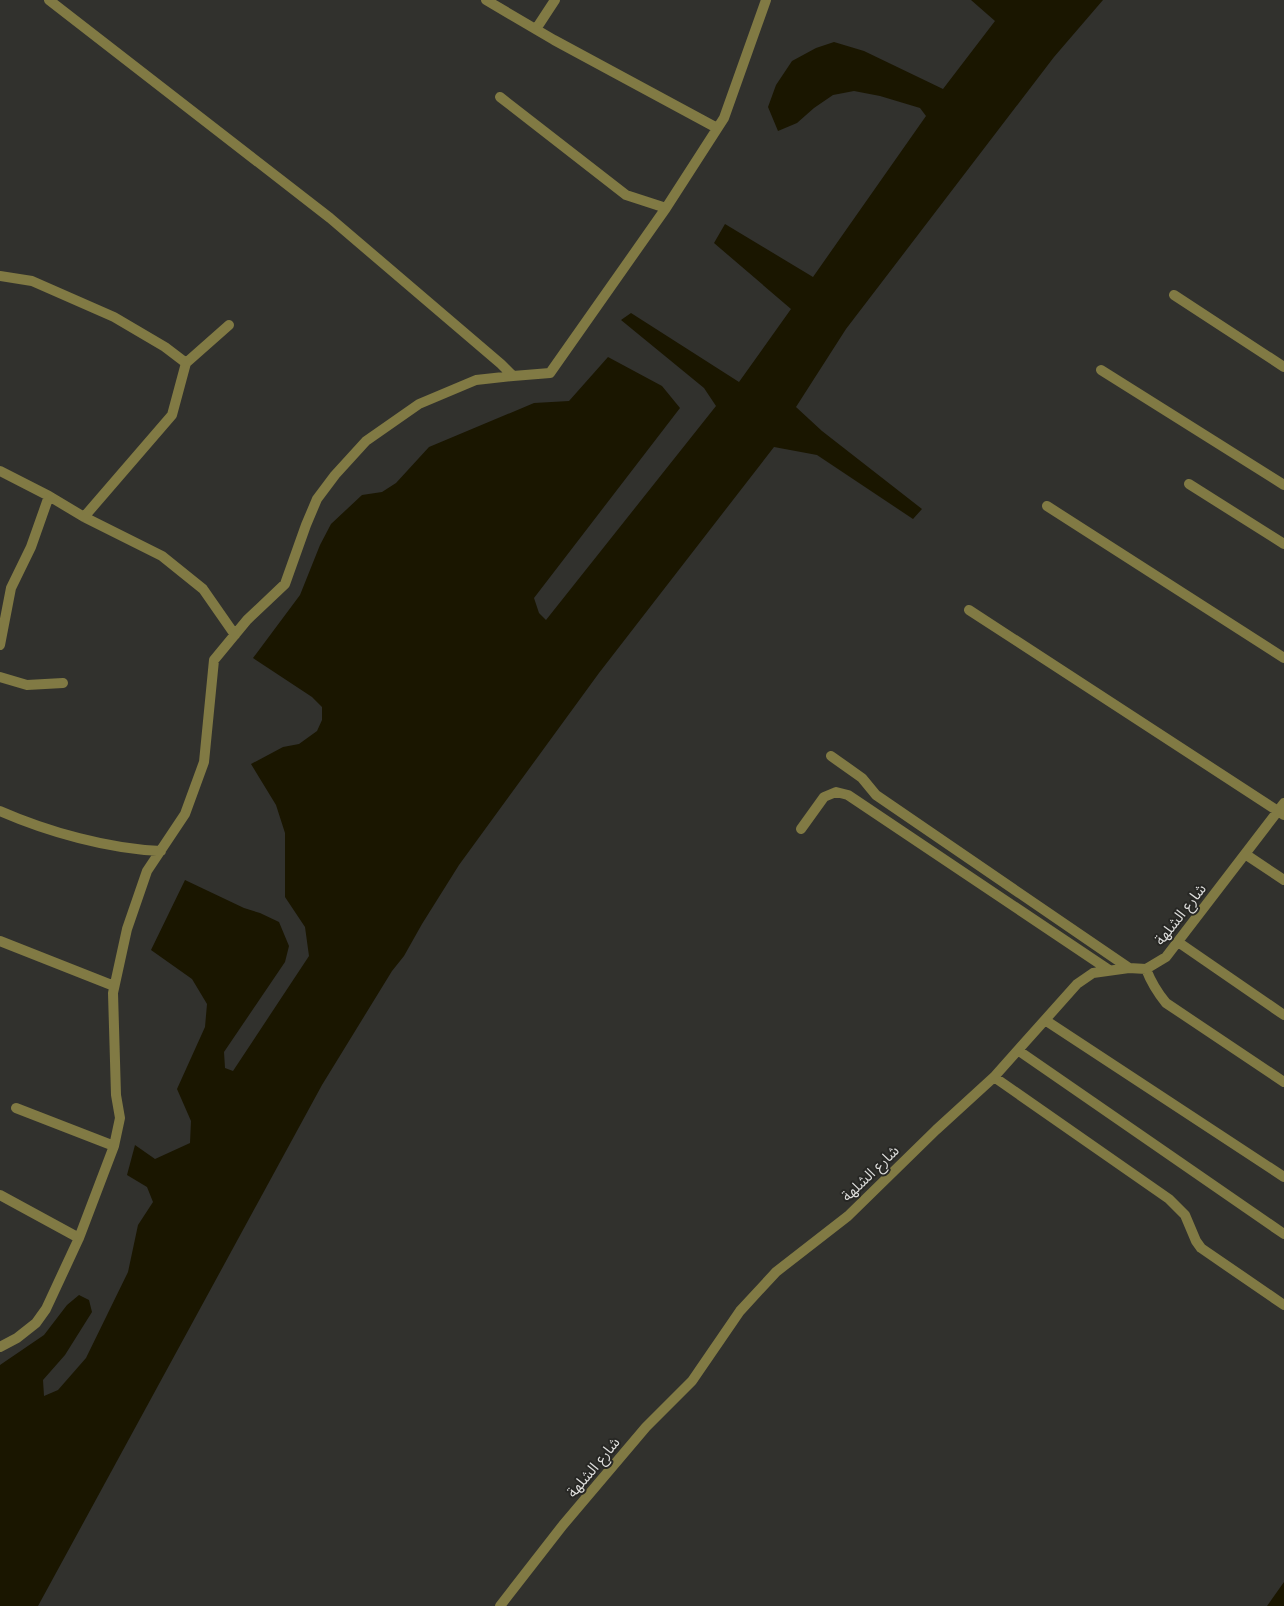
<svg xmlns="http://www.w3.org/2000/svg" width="1284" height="1606" font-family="Arial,'Noto Sans Arabic',sans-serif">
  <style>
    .water { fill: #1a1600 }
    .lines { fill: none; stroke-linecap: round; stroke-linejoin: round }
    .street { stroke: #817a44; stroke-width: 10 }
    .labels { text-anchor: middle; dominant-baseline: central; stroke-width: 4; stroke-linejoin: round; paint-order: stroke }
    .street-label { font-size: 15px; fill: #dcdcda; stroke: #272724 }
  </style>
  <rect width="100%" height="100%" fill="#31312d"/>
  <!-- water -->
  <path class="water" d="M971 0H1103L1054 57 846 329 796 407 822 431 922 509 913 519 817 455 774 447 599 673 459 865 422 924 404 956 392 971 322 1085 38 1606H0V1365L44 1335 67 1305 79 1295 89 1300 92 1312 65 1355 43 1380 44 1396 58 1390 86 1358 128 1272 138 1225 153 1202 147 1187 127 1175 135 1145 155 1159 190 1143 191 1121 177 1089 205 1027 207 1004 192 979 151 950 185 880 244 908 260 913 279 922 289 946 285 962 224 1052 225 1068 233 1071 309 956 305 927 285 897V833L276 805 251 764 283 747 299 744 317 731 322 720V707L312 697 253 658 300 595 320 545 331 524 362 495 382 492 396 483 429 447 534 403 569 401 608 357 662 386 680 408 534 598 539 613 546 620 716 406 704 388 621 320 631 313 739 382 791 309 714 243 725 224 813 277 926 116 920 108 880 96 854 91 833 95 814 108 797 123 778 131 768 107 776 85 792 61 816 48 834 42 864 51 943 89 995 21Z
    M1284 1582V1606H1267Z"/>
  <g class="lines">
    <!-- street -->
    <path class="street" d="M49 0 330 218 501 364 513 376
      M486 0 554 40 717 128
      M536 29 555 0
      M500 97 626 195 666 208
      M0 276 32 281 114 317 165 347 186 363
      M1174 295 1284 367
      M1101 370 1284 485
      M0 471 49 496 84 517 162 556 203 589 235 635
      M1189 484 1284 544
      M1047 506 1284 658
      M84 517 172 415 186 363 229 325
      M969 610 1284 815
      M0 645 11 588 31 547 49 496
      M0 677 27 685 63 683
      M831 756 862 778 876 795 1129 968
      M0 811C48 832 109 849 161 851
      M801 829 824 797 836 792 848 795 1109 970
      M1245 854 1284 880
      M0 941 114 986
      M1178 942 1284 1015
      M1146 969C1151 982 1157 992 1166 1003L1284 1082
      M1045 1020 1284 1177
      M1019 1051 1284 1234
      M994 1077 1169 1199 1185 1215 1196 1241 1201 1248 1284 1305
      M16 1108 114 1146
      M0 1195 79 1238
      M0 1347 17 1338 36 1323 46 1309 79 1238 114 1146 120 1118 116 1095 113 993 127 929 147 871 185 814 204 762 214 660 247 620 285 584 306 525 317 499 335 475 366 441 419 404 476 380 513 376 550 373 666 208 724 118 766 0
      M500 1606 563 1525 646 1427 692 1381 740 1311 776 1272 848 1216 936 1130 994 1077 1077 984 1093 973 1129 968 1146 969 1166 957 1284 803"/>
  </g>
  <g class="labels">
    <!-- street labels -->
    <g class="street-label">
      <text transform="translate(1180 914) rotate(-52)">شارع الشلهة</text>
      <text transform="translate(870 1173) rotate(-44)">شارع الشلهة</text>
      <text transform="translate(593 1467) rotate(-50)">شارع الشلهة</text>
    </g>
  </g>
</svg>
